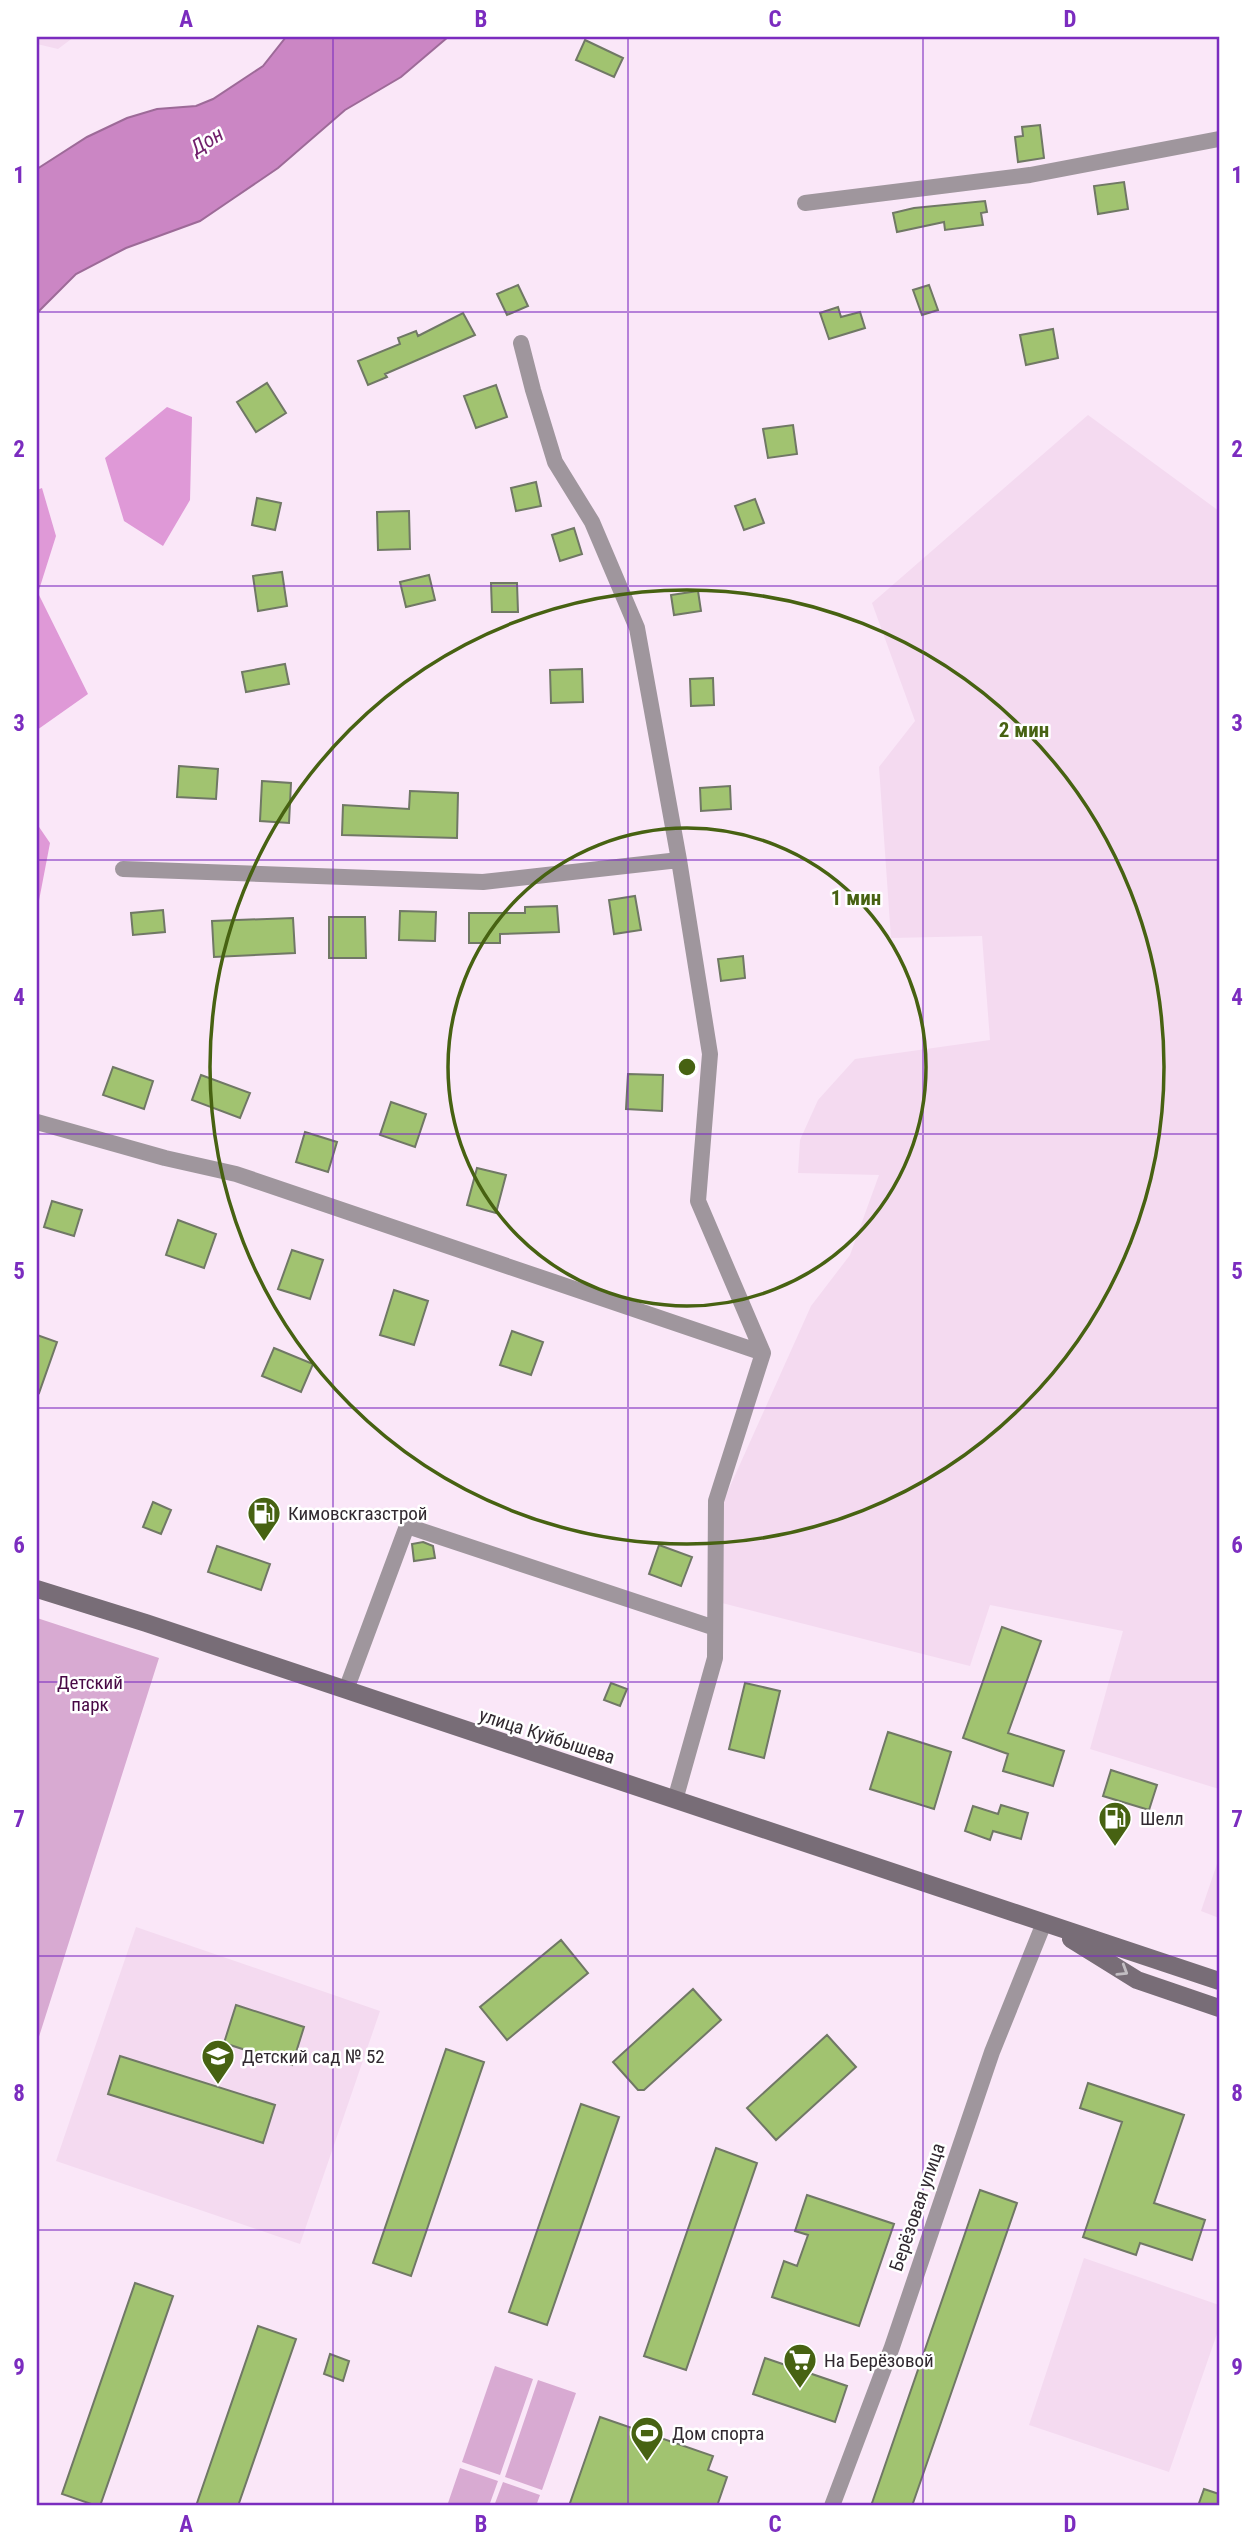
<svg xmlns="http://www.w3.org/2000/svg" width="1256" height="2543" font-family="'Roboto Condensed',sans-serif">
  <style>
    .built { fill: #f4daf0 }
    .green { fill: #d8aad2 }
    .forest { fill: #df99d7 }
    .water { fill: #cb86c4; stroke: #9d6a98; stroke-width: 2 }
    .building { fill: #a1c370; stroke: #707865; stroke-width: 2 }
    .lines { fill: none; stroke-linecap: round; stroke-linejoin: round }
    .minor { stroke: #9f969d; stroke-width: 16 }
    .secondary { stroke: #786d77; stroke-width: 18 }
    .oneway { stroke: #c2bdc2 }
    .grid { fill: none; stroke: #7b2cbf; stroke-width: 2; stroke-opacity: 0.55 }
    .ring { fill: none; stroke: #476212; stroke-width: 3.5 }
    .labels { text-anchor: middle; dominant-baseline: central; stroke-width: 5; stroke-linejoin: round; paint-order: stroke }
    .poi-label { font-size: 19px; fill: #312930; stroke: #fff; text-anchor: start }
    .park-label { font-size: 19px; fill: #480945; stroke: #fff }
    .street-label { font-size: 19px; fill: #312930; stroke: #fff }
    .water-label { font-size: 21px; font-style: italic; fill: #71206c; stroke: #fff }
    .centre { fill: #476212; stroke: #fff; stroke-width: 3.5 }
    .ring-label { font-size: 21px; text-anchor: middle; font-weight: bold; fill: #476212; stroke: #fff; stroke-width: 5; stroke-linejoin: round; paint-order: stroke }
    .neatline { fill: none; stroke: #7b2cbf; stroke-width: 2.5 }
    .grid-label { font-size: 23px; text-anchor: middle; font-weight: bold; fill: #7b2cbf }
  </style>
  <rect width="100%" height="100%" fill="#fae7f8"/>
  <!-- built -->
  <path class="built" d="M37 37H74L58 49 37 44Z
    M1088 415 1219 511V1789L1090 1749 1123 1631 990 1605 970 1666 722 1603 723 1502 811 1306 850 1255 879 1175 798 1173 800 1140 818 1100 855 1059 990 1040 982 936 891 938 879 767 915 721 872 603Z
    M1219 1858V1918L1201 1911Z
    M136 1927 380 2011 300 2244 56 2161Z
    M1084 2258 1219 2305V2328L1169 2472 1029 2425Z"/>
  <!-- green -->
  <path class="green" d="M37 1618 159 1658 37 2043Z
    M495 2366 533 2379 500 2475 462 2462Z
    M538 2380 576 2393 542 2490 505 2477Z
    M460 2468 498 2481 489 2506H447Z
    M503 2482 540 2495 536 2506H494Z"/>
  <!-- forest -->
  <path class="forest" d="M167 407 192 417 190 500 163 546 124 521 105 458Z
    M42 488 56 536 38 593 88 694 37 730V490Z
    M37 824 50 843 37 911Z"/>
  <!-- water -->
  <path class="water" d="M286 37H448L401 77 345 110 278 168 231 200 200 221 126 248 76 274 37 313V169L87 137 127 118 157 109 196 106 213 99 263 66Z"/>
  <!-- building -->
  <path class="building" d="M585 40 623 58 614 77 576 60Z
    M1040 125 1044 158 1018 162 1015 137 1023 136 1022 127Z
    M1124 182 1128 209 1098 214 1094 186Z
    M985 201 987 212 981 213 983 225 945 230 944 222 897 232 893 213 914 208Z
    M518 285 528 306 507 315 497 294Z
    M929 285 938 310 922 315 913 290Z
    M838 307 841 317 860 312 865 328 829 339 820 313Z
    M463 313 475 335 385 374 387 377 368 385 358 361 400 344 398 338 416 331 418 336Z
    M1053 329 1058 358 1026 365 1020 335Z
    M267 383 286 413 256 432 237 402Z
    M496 385 507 417 476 428 464 396Z
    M793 425 797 454 768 458 763 429Z
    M536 482 541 506 516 511 511 488Z
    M257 498 281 503 275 530 252 525Z
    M755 499 764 523 744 530 735 506Z
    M409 511 410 549 378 550 377 512Z
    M574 528 582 554 560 561 552 535Z
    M282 572 287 606 258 611 253 576Z
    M429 575 435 600 406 607 400 582Z
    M491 583H517L518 612H492Z
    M698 591 701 611 674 615 671 595Z
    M285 664 289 684 246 692 242 672Z
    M582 669 583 702 551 703 550 670Z
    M713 678 714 705 691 706 690 679Z
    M179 766 218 769 216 799 177 797Z
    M262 781 291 783 289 823 260 821Z
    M730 786 731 809 701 811 700 788Z
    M410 791 458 793 457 838 342 835 343 805 409 809Z
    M635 896 641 930 614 934 609 900Z
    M557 906 559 932 500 934V943H469V913H525V907Z
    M163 910 165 932 133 935 131 913Z
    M400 911 436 912 435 941 399 940Z
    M329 917H365L366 958H329Z
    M293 918 295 953 214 957 212 921Z
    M743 956 745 978 721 981 718 959Z
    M113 1067 153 1081 144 1109 103 1095Z
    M628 1074 663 1075 662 1111 626 1109Z
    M201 1075 250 1093 240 1118 192 1100Z
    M391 1102 426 1114 415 1147 380 1135Z
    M305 1132 337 1142 328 1172 296 1162Z
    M477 1168 506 1175 496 1213 467 1205Z
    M52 1201 82 1210 74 1236 44 1227Z
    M178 1220 216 1234 204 1268 166 1255Z
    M292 1250 323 1260 310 1299 278 1289Z
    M394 1290 428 1301 414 1345 380 1335Z
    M512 1331 543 1342 531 1375 500 1365Z
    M37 1335 57 1342 39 1393 37 1392Z
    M274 1348 313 1364 301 1392 262 1376Z
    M153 1502 171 1510 161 1534 143 1527Z
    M423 1542 433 1546 435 1558 414 1561 412 1544Z
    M659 1545 692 1557 681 1586 649 1574Z
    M217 1546 270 1564 261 1590 208 1572Z
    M1002 1627 1041 1641 1008 1733 1064 1751 1053 1786 1003 1771 1008 1754 963 1738Z
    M611 1683 627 1689 620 1706 604 1700Z
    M745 1683 780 1691 764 1758 729 1749Z
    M888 1732 951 1752 934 1809 870 1789Z
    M1111 1770 1157 1785 1149 1810 1103 1796Z
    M1001 1805 1028 1813 1021 1839 993 1831 990 1840 965 1831 973 1806 998 1814Z
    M561 1940 588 1973 507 2040 480 2007Z
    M693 1989 721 2020 644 2090H638L613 2062Z
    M236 2005 304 2027 292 2065 224 2043Z
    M827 2035 856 2067 776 2140 747 2108Z
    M446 2049 484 2062 411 2276 373 2263Z
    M120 2056 275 2105 263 2143 108 2094Z
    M1088 2083 1184 2115 1154 2203 1205 2220 1192 2260 1140 2243 1136 2255 1083 2237 1122 2122 1080 2108Z
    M581 2104 619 2117 547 2325 509 2312Z
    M716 2148 757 2163 686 2370 644 2356Z
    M980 2190 1017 2203 964 2356 912 2506H871Z
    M807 2195 894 2224 859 2326 772 2297 784 2261 797 2266 808 2235 795 2231Z
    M135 2283 173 2296 100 2506H97L62 2494Z
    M258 2326 296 2339 238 2506H196Z
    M330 2354 349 2361 343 2381 324 2374Z
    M765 2358 847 2386 835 2422 753 2394Z
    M600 2417 713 2456 708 2470 727 2477 717 2506H569Z
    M1204 2489 1219 2494V2506H1198Z"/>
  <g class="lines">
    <!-- minor -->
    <path class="minor" d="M805 203 1030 175 1219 139
      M521 343 533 390 555 462 592 522 637 628 679 860 710 1054 698 1201 763 1353 716 1501 715 1658 675 1800
      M123 869 483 882 679 860
      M37 1122 165 1158 236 1174 763 1353
      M346 1690 407 1526 715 1628
      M832 2506 892 2347 992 2052 1044 1923"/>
    <!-- secondary -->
    <path class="secondary" d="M37 1589 146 1623 1219 1981
      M1071 1939 1137 1980 1219 2008"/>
  </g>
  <!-- one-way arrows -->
  <defs><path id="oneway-chevron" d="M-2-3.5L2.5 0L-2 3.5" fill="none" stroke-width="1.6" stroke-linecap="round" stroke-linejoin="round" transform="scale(1.75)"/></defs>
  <use class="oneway" href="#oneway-chevron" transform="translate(1123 1971) rotate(32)"/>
  <!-- grid -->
  <path class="grid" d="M333 37V2506M628 37V2506M923 37V2506M37 312H1219M37 586H1219M37 860H1219M37 1134H1219M37 1408H1219M37 1682H1219M37 1956H1219M37 2230H1219"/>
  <!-- distance rings -->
  <g class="ring">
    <circle cx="687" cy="1067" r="239"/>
    <circle cx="687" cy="1067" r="477"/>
  </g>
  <!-- icons -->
  <defs>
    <symbol id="fuel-pin" viewBox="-11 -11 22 30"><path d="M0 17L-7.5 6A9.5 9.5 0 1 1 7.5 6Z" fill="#476212" stroke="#fff"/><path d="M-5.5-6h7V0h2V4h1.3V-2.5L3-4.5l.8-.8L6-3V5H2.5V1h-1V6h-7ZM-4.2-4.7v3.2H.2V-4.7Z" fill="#fff"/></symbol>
    <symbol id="school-pin" viewBox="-11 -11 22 30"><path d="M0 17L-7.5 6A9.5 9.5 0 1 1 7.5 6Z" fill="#476212" stroke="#fff"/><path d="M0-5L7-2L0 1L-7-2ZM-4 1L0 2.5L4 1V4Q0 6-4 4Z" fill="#fff"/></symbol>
    <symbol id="supermarket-pin" viewBox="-11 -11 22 30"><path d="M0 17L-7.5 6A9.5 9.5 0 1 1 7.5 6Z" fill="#476212" stroke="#fff"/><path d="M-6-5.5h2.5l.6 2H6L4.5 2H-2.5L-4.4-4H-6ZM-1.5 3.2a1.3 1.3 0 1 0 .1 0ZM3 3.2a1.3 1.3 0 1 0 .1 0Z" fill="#fff"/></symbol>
    <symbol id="stadium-pin" viewBox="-11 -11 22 30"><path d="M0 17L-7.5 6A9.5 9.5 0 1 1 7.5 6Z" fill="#476212" stroke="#fff"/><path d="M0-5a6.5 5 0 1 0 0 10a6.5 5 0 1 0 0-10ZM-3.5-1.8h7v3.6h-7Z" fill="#fff"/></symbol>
  </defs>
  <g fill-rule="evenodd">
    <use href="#fuel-pin" x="245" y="1494" width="38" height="52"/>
    <use href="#fuel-pin" x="1096" y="1799" width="38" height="52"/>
    <use href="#school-pin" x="199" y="2037" width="38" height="52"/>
    <use href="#supermarket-pin" x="781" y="2341" width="38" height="52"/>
    <use href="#stadium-pin" x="628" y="2414" width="38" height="52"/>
  </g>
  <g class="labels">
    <!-- poi labels -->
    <g class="poi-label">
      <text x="288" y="1513">Кимовскгазстрой</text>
      <text x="1140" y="1818">Шелл</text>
      <text x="242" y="2056">Детский сад № 52</text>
      <text x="824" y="2360">На Берёзовой</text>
      <text x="672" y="2433">Дом спорта</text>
    </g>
    <!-- park labels -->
    <g class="park-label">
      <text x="90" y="1682">Детский<tspan x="90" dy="22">парк</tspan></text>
    </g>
    <!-- street labels -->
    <g class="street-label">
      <text transform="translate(547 1736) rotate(18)">улица Куйбышева</text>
      <text transform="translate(917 2207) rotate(-71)">Берёзовая улица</text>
    </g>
    <!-- water labels -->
    <g class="water-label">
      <text transform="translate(207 141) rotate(-31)">Дон</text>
    </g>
  </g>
  <circle cx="687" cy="1067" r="10" class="centre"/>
  <g class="ring-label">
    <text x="1024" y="737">2 мин</text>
    <text x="856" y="905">1 мин</text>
  </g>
  <!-- border -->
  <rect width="1256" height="2543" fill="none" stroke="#ffffff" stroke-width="77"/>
  <rect x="38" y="38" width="1180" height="2466" class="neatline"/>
  <g class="grid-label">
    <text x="186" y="27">A</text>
    <text x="481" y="27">B</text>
    <text x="775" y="27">C</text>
    <text x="1070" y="27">D</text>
    <text x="19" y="183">1</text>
    <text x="1237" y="183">1</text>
    <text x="19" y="457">2</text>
    <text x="1237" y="457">2</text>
    <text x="19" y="731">3</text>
    <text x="1237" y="731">3</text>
    <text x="19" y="1005">4</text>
    <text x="1237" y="1005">4</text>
    <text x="19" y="1279">5</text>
    <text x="1237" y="1279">5</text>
    <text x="19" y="1553">6</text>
    <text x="1237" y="1553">6</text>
    <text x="19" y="1827">7</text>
    <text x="1237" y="1827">7</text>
    <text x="19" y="2101">8</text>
    <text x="1237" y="2101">8</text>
    <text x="19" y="2375">9</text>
    <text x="1237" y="2375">9</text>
    <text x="186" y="2532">A</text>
    <text x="481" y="2532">B</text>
    <text x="775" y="2532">C</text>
    <text x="1070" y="2532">D</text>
  </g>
</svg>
